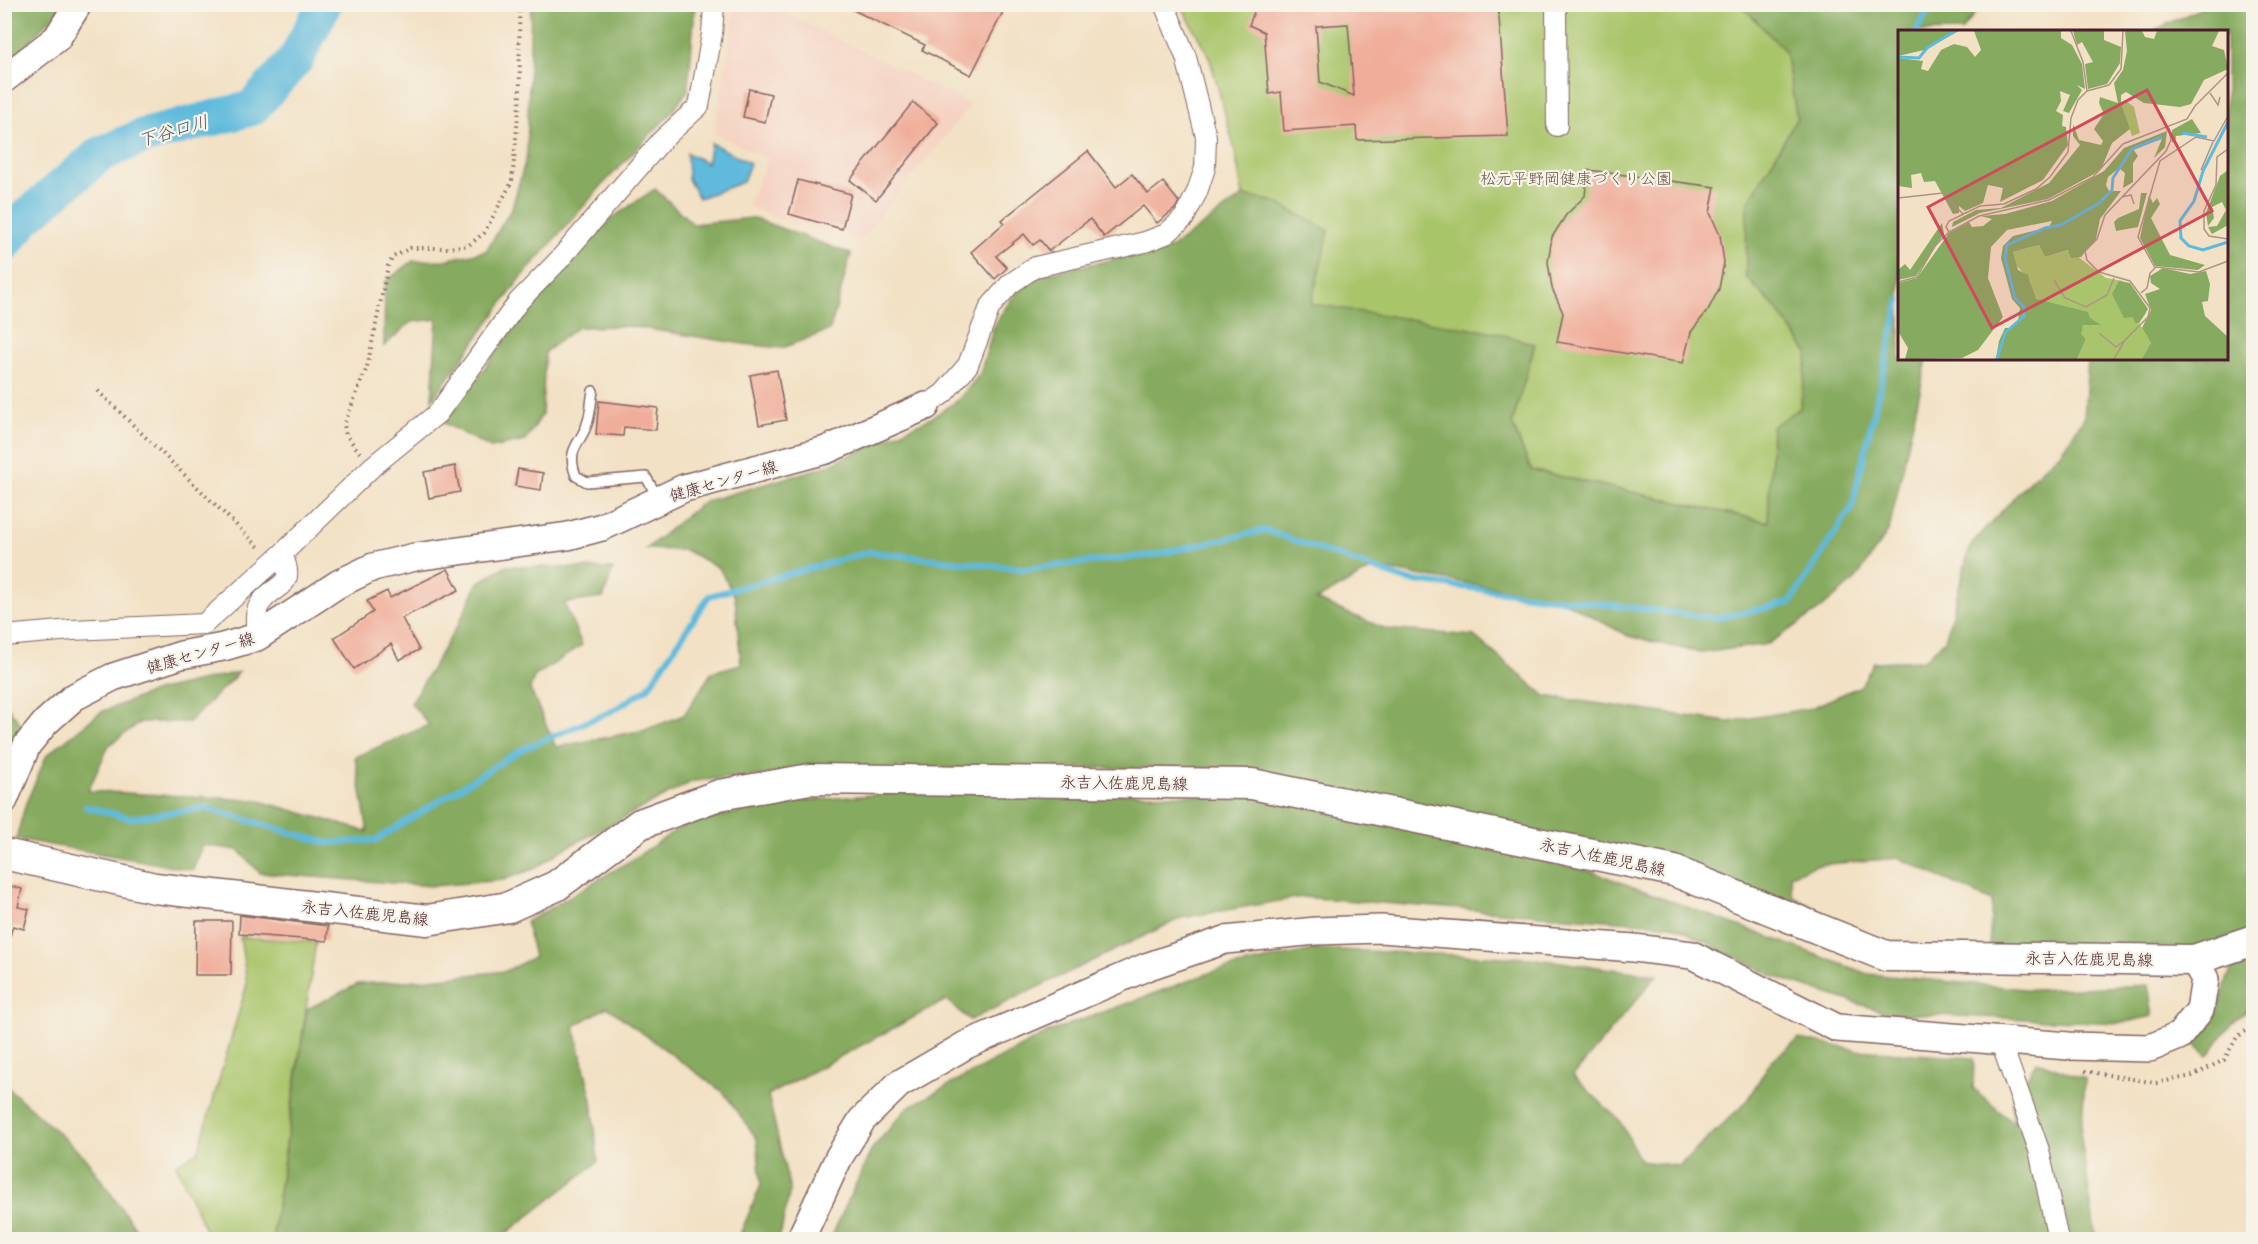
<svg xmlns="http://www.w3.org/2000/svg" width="2258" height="1244" font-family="Mali,'Klee One',sans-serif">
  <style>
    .built { fill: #f5d3c2 }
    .green { fill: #a9c56b; stroke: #7a724b; stroke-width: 1.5 }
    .forest { fill: #86aa5f; stroke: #686445; stroke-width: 1.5 }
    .water { fill: #5ebadc; stroke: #546c84; stroke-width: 1.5 }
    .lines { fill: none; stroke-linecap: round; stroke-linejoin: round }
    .stream { stroke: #5ebadc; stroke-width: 6 }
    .river { stroke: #5ebadc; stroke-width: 36 }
    .building { fill: #f0ad9a; fill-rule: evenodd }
    .lane-casing { stroke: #856361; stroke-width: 12 }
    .street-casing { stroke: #856361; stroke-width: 22 }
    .secondary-casing { stroke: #856361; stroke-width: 30 }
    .primary-casing { stroke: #856361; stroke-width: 33 }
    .path { stroke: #856361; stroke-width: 4; stroke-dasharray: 1.5 4.5; stroke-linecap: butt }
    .lane { stroke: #fff; stroke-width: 9 }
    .street { stroke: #fff; stroke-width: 20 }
    .secondary { stroke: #fff; stroke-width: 27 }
    .primary { stroke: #fff; stroke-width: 30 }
    .labels { text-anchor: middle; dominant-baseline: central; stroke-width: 4.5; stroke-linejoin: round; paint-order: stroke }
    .park-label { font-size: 16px; fill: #66513e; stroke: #f7f3e8 }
    .street-label { font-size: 16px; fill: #4a1f2b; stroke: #f7f3e8 }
    .water-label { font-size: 18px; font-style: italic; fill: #515569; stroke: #f7f3e8 }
    .inset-river { fill: none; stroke: #5ebadc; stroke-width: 3 }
    .inset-road { fill: none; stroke: #af9387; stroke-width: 1.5 }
    .view { fill: #d1495b; fill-opacity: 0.15; stroke: #d1495b; stroke-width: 3 }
    .inset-edge { fill: none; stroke: #4a1f2b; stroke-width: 3 }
  </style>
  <rect width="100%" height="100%" fill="#f7f3e8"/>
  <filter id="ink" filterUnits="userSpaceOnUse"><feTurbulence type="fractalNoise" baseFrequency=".0167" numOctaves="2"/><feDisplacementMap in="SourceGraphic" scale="12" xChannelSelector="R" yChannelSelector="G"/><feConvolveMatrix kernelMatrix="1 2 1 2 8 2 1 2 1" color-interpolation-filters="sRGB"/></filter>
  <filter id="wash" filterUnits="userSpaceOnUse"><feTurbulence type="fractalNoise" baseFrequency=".008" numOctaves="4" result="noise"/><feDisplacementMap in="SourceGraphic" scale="24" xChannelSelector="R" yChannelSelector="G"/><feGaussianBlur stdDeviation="1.35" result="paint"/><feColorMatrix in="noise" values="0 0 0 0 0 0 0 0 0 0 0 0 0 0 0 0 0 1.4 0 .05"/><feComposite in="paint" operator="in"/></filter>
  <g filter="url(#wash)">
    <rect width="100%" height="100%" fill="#f2e1c4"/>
    <!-- built -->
    <path class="built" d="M736 5H770L971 105 860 240 776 218 747 206 768 159 714 133Z"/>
    <!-- green -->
    <path class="green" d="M1181 5H1741L1785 50 1797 118 1747 206 1746 277 1776 308 1808 353 1800 408 1772 428 1769 522 1531 470 1512 424 1534 344 1497 333 1310 304 1275 202 1243 196 1234 147 1210 59Z
      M240 937 316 942 272 1239H209L176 1164 198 1152 247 984Z"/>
    <!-- forest -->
    <path class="forest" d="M7 5H61L57 12 20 51 5 62 4 9Z
      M531 5H695L688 90 671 113 603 184 520 279 432 400 437 319 411 322 384 346 385 282 413 261 445 260 486 251 512 208 527 155Z
      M1741 5H1981L1962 31 1900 32V358L1927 359 1889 530 1856 579 1818 611 1768 644 1701 653 1628 636 1558 598 1374 568 1316 600 1386 629 1474 636 1545 696 1728 722 1811 708 1861 686 1874 662 1924 660 1945 640 1970 546 2031 479 2061 452 2084 418 2088 359 2226 358V32L2152 31 2208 5H2253V930L2197 947H1989L1992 901 1899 858 1816 865 1790 875 1792 895 1870 942 1516 826 1239 768H851L693 781 562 850 536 868 503 880 433 886 260 873 238 850 202 845 193 870 16 839 26 803 47 755 101 712 156 691 239 672 189 722H141L109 745 88 791 256 800 368 832 355 757 429 725 411 703 459 623 478 583 505 566 613 569 603 598 564 603 582 645 534 677 530 689 556 747 645 730 684 715 712 672 741 664 735 597 719 568 685 550 646 549 703 502 824 467 931 418 958 400 980 374 995 323 1015 294 1042 274 1171 248 1243 196 1275 202 1329 231 1311 304 1497 333 1535 344 1512 424 1531 470 1768 522 1772 427 1800 408 1808 353 1776 308 1746 277 1747 205 1797 118 1785 51Z
      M655 189 693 224 753 218 851 254 830 330 782 348 743 344 629 326 578 327 545 352 542 415 525 441 491 448 444 423 528 309 612 218Z
      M5 703 25 730 5 770Z
      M938 789 1261 797 1593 872 1868 974 2035 990 2148 985 2153 1016 2122 1023 1887 1013 1773 976 1672 925 1302 897 1181 918 970 1020 946 1000 768 1095 790 1190 781 1232 776 1239H738L761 1185 757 1139 724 1093 607 1007 574 1026 592 1100 598 1162 499 1239 272 1240 307 1009 358 984 420 980 506 971 534 957 526 922 630 861 687 823 781 803Z
      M1317 949 1530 958 1657 975 1573 1076 1621 1122 1640 1161 1679 1166 1746 1102 1771 1061 1799 1039 1856 1050 1974 1058 1973 1088 2013 1123 2012 1101 2037 1061 2085 1079 2081 1138 2096 1239 830 1240 872 1149 908 1107 1049 1032 1215 971Z
      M2253 956V1009C2233 1014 2220 1041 2208 1056L2193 1043C2200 1033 2211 1023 2216 1012 2229 987 2221 967 2253 956Z
      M5 1085 85 1157 143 1239H5Z"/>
    <!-- water -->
    <path class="water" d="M711 143 750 163 743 182 699 198 688 179 687 153 707 163Z"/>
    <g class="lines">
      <!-- stream -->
      <path class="stream" d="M1916 32 1932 4
        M86 807 131 818 205 808 327 843 376 840 521 750 612 711 648 688 709 596 869 552 1024 569 1154 555 1265 530 1406 580 1716 618 1790 603 1852 507 1900 300"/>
      <!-- river -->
      <path class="river" d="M4 245 25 218 99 155 141 137 252 108 296 59 324 4"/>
    </g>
    <g id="blocks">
      <!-- building -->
      <path class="building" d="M841 4H1007L971 75 922 50 925 45Z
        M1257 4H1498L1508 136 1357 140 1356 126 1284 131 1281 92 1269 94 1264 32 1249 25ZM1348 24 1354 96 1320 82 1316 26Z
        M749 89 771 94 765 122 743 117Z
        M913 102 938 123 876 200 850 180Z
        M1088 151 1116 187 1132 174 1148 194 1163 182 1179 202 1175 209 1157 223 1143 206 1104 237 1090 219 1049 251 1040 240 1033 245 1024 234 996 256 1007 268 995 279 971 252 1004 223 1002 220Z
        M1588 170 1715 187 1710 213 1720 235 1724 262 1719 289 1708 310 1691 332 1683 363 1557 342 1563 313 1552 288 1548 262 1552 237 1566 215 1585 196Z
        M798 180 851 194 842 229 789 214Z
        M777 370 786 420 759 425 750 375Z
        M599 401 658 408 656 430 624 427 623 436 596 434Z
        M455 466 460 492 429 498 424 472Z
        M518 469 543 473 541 490 515 486Z
        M448 569 459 590 402 618 419 650 399 660 391 644 354 669 334 638 373 612 367 601 387 591 390 598Z
        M4 884 22 889 18 907 29 909 24 929 13 926 10 936 4 935Z
        M240 915 328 926 327 941 239 934Z
        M196 921H232L231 975H195Z"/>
    </g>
  </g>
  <g filter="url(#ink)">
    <use href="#blocks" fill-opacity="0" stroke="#856361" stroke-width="1.5"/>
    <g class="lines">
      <defs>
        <path id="lane" d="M593 391C591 401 591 411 588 421 582 444 565 447 576 476L587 482 646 477 657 496"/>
        <path id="street" d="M1556 4 1557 126
          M926 406 944 393 968 365 990 307 1010 284 1035 267 1145 242 1166 234 1184 218 1197 192 1205 168 1206 137 1186 57 1164 4
          M4 636 72 630 204 624 282 554 373 466 438 413 519 301 559 260 662 140 699 106 712 34 714 4
          M257 637C256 626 254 613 260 604 274 582 298 590 282 554
          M2000 1040 2039 1150 2058 1240"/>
        <path id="secondary" d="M4 79 57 38 78 4
          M4 800 27 745 46 722 74 697 113 677 181 655 223 647 257 637 338 584 373 567 415 557 568 536 602 527 684 488 826 450 926 406
          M800 1240 839 1157 862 1120 899 1084 966 1045 1146 967 1225 940 1316 931 1381 929 1634 948 1692 955 1837 1028 2069 1046 2150 1048 2179 1036 2200 1010 2205 979 2194 960"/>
        <path id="primary" d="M4 854 155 888 427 920 509 907 556 886 640 824 719 795 810 779 1252 784 1674 871 1886 956 2194 960 2254 940"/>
      </defs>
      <!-- lane casing -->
      <use href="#lane" class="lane-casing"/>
      <!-- street casing -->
      <use href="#street" class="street-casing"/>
      <!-- secondary casing -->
      <use href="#secondary" class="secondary-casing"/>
      <!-- primary casing -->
      <use href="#primary" class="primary-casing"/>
      <!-- path -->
      <path class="path" d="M98 391 261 549
        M360 453 346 435 344 425 367 367 388 266 393 257 410 248H448L469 245 484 233 512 182 520 94 519 4
        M2085 1071 2156 1083 2192 1076 2224 1060 2237 1037 2254 1026"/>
      <!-- lane -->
      <use href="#lane" class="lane"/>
      <!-- street -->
      <use href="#street" class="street"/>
      <!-- secondary -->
      <use href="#secondary" class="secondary"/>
      <!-- primary -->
      <use href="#primary" class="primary"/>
    </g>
  </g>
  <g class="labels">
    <!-- park labels -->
    <g class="park-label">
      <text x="1576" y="177">松元平野岡健康づくり公園</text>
    </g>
    <!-- street labels -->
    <g class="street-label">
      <text transform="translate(723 480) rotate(-16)">健康センター線</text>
      <text transform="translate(200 652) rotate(-16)">健康センター線</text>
      <text transform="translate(1124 782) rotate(1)">永吉入佐鹿児島線</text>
      <text transform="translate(1603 856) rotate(12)">永吉入佐鹿児島線</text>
      <text transform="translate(365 912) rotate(6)">永吉入佐鹿児島線</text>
      <text transform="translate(2089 958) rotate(1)">永吉入佐鹿児島線</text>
    </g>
    <!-- water labels -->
    <g class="water-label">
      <text transform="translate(173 130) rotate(-16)">下谷口川</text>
    </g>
  </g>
  <!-- overview -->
  <g transform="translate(1898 30)">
    <rect width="330" height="330" fill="#f2e1c4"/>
    <path d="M227 70 236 77 242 103 234 106 223 73ZM141 215 147 227 171 220 208 248 225 251 248 283 241 293 253 313 250 324 244 329H179L188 309 146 272 138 269 133 263V252L118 235 115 222Z" fill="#a9c56b"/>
    <path d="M0 1H61L26 20 0 26ZM76 1H163V8L174 15 184 34 187 59 179 55 184 60 171 83 165 81 172 65 162 61 163 71 158 81 165 85 164 96 168 97 170 115 145 150 102 172 105 158 90 155 85 173 67 181 61 176V183L55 184 37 151 26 152 23 143 13 145 14 158 0 156V28L25 31 23 39 30 41 43 20 56 14 69 17 77 27 83 20ZM175 1H206V10L223 17 222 33 209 54 190 59 187 34 195 32 184 12 179 15ZM227 1H244L247 7 256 9 259 1H321L314 16 326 20 330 39 306 50 293 74 282 77 246 73 228 62 223 65V73L232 99 214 113 204 137 196 144 150 169 82 183 54 197 55 192 78 180 103 178 151 153 182 115 175 106V94L181 110 203 115 205 111 196 99 206 84 201 73 202 67 220 73 216 53 225 40 229 21ZM294 89 303 103 278 106 277 113 274 112V100ZM269 101 267 117 256 128 264 109 235 119 240 126 235 133V152L225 158 227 143 221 138 210 147 208 155 211 161H223L202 189 198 209 183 227 173 228 170 220 147 227 141 215 115 222 120 240 130 245 138 269 190 282 192 288 203 295H185L183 304 188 309 179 329H98L101 311 107 298H114L120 291 122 278 114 269 103 228 105 216 115 206 151 197 154 191 109 200 93 217 90 248 105 287 80 320 64 328 7 329 10 318 1 303 0 253 19 248 51 203 71 192 74 197 85 196 94 189 83 186 107 184 154 171 206 141 226 118ZM330 140V195L314 204 310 197 319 196 328 180 324 172 314 177 316 188 310 196 308 183 322 146ZM243 163H249L240 197 218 201 216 192 220 188 241 179ZM251 165 255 173 259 168 262 174 253 188 272 225 307 235 300 240 257 236 242 208ZM44 193 46 204 18 246 0 250V240L7 234 12 240ZM265 238 292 244 308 241 312 254 310 271 304 272 307 286 330 307V329H244L253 313 244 298 253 280 247 264 262 259 253 253 252 246ZM221 251 232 253 250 279 241 293H237L235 287 226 288 214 264Z" fill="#86aa5f"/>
    <path class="inset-river" d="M0 27 21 28 29 18 57 1M330 92 305 141 296 171 282 191 283 208 291 216 305 220 330 212M284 103 309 107M99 329 107 303 126 286V277L117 268 107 228 109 215 147 198 163 195 201 173 214 160 215 148 234 119 264 107"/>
    <path class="inset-road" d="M173 1 185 32 189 61M312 63 320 75 322 67M330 119 319 127 318 155 306 181V199L311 206 330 209M303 140 315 112M224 167 233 165 236 174M0 168 45 163 65 184M51 202 48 197 51 191 82 176 106 174 138 159 152 147 170 122 173 88 180 70 189 61 211 55 223 39 225 1M257 238 240 207 262 131 298 107 316 111 330 86M156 250 167 268 188 277 209 265 216 248M0 252 19 247 37 216 51 202 81 186 151 170 195 147 225 114 289 89 297 76 330 43M243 263 249 258 252 243 258 237 301 242 330 231M201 303 218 317 227 310M216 329 227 310 250 287 252 278 232 251 201 242 189 230 187 221 199 209 207 185 268 121 273 110 271 98"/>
    <path class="view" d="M249 60 314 181 94 298 30 177Z"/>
    <rect width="330" height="330" class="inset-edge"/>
  </g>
  <!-- margin -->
  <rect width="2258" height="1244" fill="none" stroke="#f7f3e8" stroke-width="24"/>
</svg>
